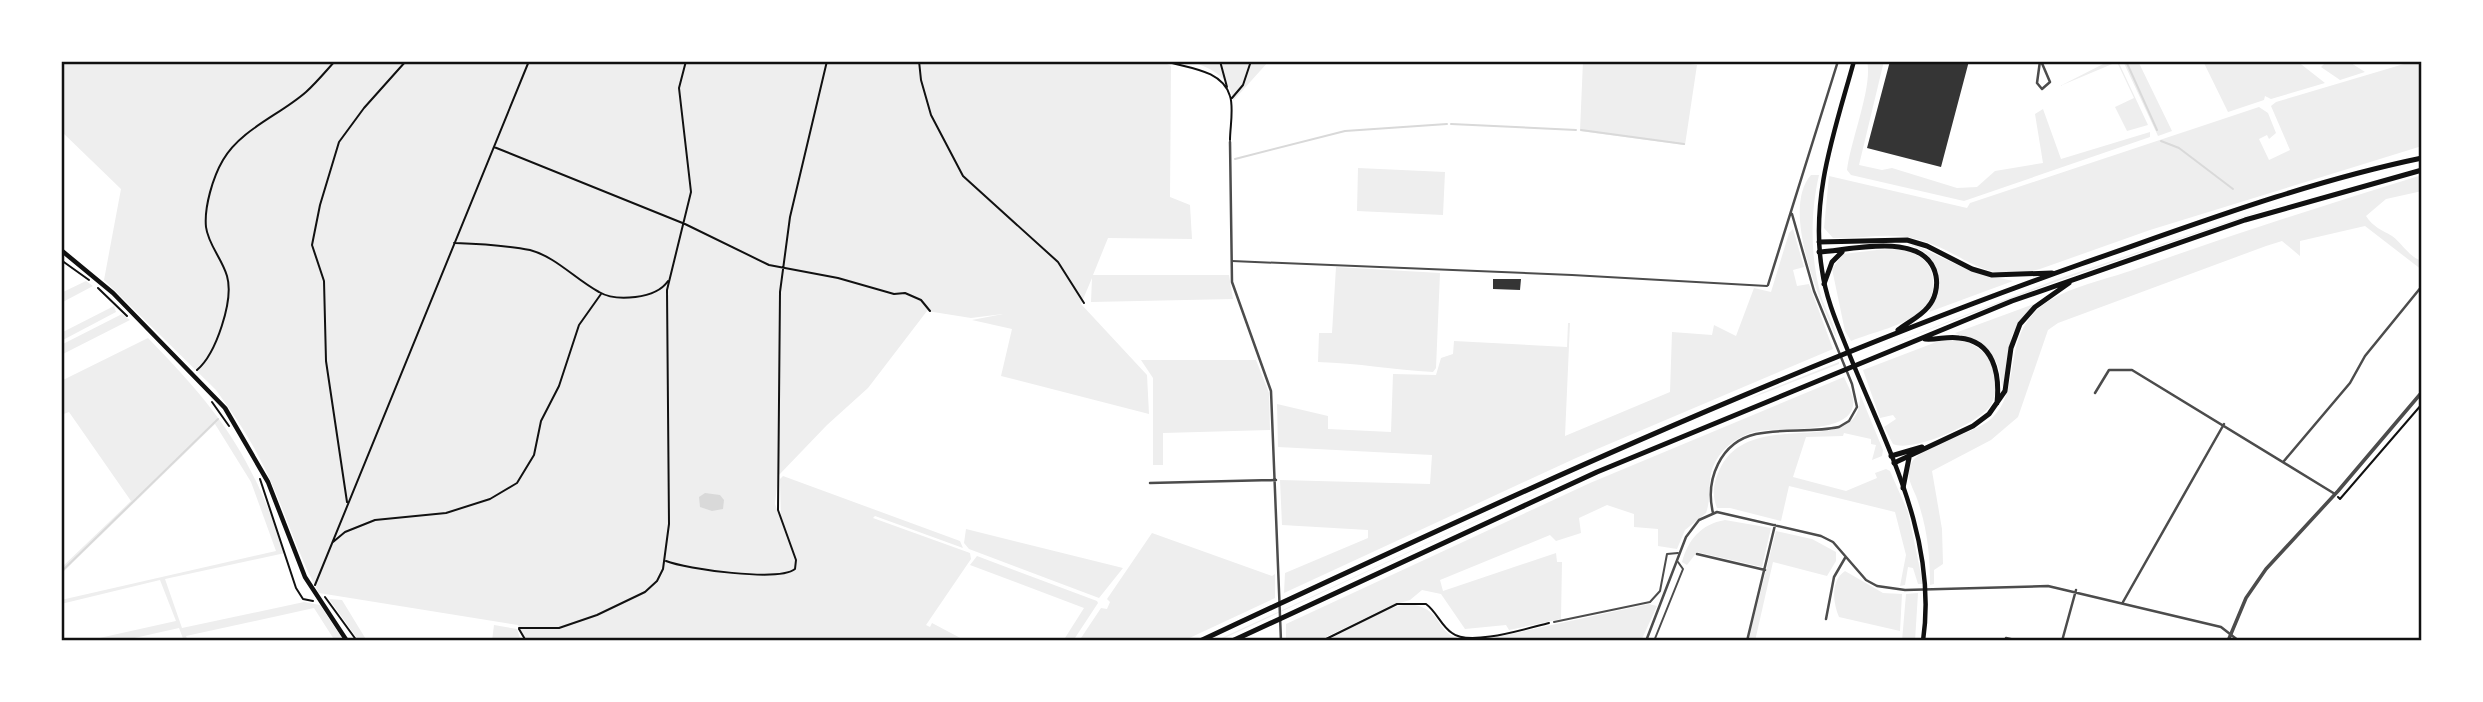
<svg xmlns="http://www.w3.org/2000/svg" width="2483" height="702" font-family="'Public Sans',sans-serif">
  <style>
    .green { fill: #eee }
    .water { fill: #d9d9d9 }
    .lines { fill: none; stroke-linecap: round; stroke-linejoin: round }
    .stream { stroke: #d9d9d9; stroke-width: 2 }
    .building { fill: #353535 }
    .path { stroke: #111; stroke-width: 2 }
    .service { stroke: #4c4c4c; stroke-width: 2 }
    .minor { stroke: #4c4c4c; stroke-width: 2.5 }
    .tertiary { stroke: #4c4c4c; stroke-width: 3.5 }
    .secondary { stroke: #111; stroke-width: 4.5 }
    .primary { stroke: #111; stroke-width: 4.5 }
    .motorway { stroke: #111; stroke-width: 5 }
    .neatline { fill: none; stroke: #111; stroke-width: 2.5 }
  </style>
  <rect width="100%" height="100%" fill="#fff"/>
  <!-- green -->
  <path class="green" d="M61 61H1161L1171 66 1170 197 1190 205 1192 239 1108 238 1093 275H1229L1233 299 1091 302 1092 278 1081 304 1147 375 1149 414 1001 376 1012 329 972 320 1003 314 971 318 927 311 868 388 827 425 778 476 775 504 781 520 780 479 783 476 960 541 963 548 875 516 873 518 970 553 971 559 926 625 930 627 932 623 966 641H526L518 625 319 593C295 550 283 502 260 459 248 435 232 412 216 390L104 280 121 189 61 131Z
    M1185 61H1269L1233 101C1231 77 1208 65 1185 61Z
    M1583 61H1670L1697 65 1685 145 1580 131Z
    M1867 61H1884L1859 165 1882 170 1892 168 1957 188 1977 187 1995 171 2043 163 2035 114 2043 109 2061 159 2150 132V137L1964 201 1851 175 1847 170C1851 139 1873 86 1867 61Z
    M2109 61H2118L2148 125 2127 131 2115 107 2134 98 2117 62 2060 86Z
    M2123 61H2138L2172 131 2158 136Z
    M2203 61H2297L2325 83 2271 99 2265 96 2264 100 2228 112Z
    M2321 61H2348L2365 72 2340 80 2321 67 2324 64Z
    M2414 61H2422V146L2150 230 2040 269C1979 285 1967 252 1916 239 1889 232 1861 239 1833 238L1824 228 1829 176 1967 208 1970 203 2259 107 2268 113 2276 133 2269 139 2267 135 2259 139 2269 160 2290 150 2271 106 2276 102Z
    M1358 168 1445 172 1443 215 1357 211Z
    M1811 175H1819C1810 214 1810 260 1822 299 1827 312 1835 326 1837 339 1821 303 1780 210 1811 175Z
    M2422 175V191L2386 199 2366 216C2373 227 2382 230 2392 236 2402 243 2409 257 2422 261V270L2365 226 2300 241V256L2282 241 2266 246 2058 323 2048 330 2018 417 1991 440 1932 471 1942 529 1943 564 1934 570V584L1930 585C1930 553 1927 526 1916 496 1912 487 1906 476 1910 466 1917 445 1973 435 1991 419 2022 391 2002 342 2037 310 2059 289 2101 281 2130 271 2226 237 2324 205 2422 175Z
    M2328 188 2055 282 1857 357 2055 280Z
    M1793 229 1804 267 1793 270 1797 286 1809 284 1833 349 1576 458 1284 593 1285 573 1368 538V530L1282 525 1280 480 1430 484 1432 455 1278 447 1277 404 1328 416V429L1391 432 1393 374 1436 375 1441 358 1453 354 1454 341 1567 347 1568 323H1570L1565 436 1670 392 1672 332 1712 335 1714 325 1736 336 1754 288 1771 292 1789 233Z
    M1888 243 1915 245 1973 272 2013 281 1929 312C1937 298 1943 283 1935 266 1914 224 1860 256 1827 248Z
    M1877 250C1890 249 1903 248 1915 254 1937 263 1939 295 1922 310 1905 326 1873 332 1851 341L1845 331 1832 269 1843 254Z
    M1336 267 1440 273 1436 368 1433 372C1394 370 1358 363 1318 362L1319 333H1332Z
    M86 281 93 286 61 303V293Z
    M2034 304 2012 335 2003 387C2000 382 2001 373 1998 366 1990 344 1971 342 1955 333Z
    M114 306 116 312 61 341V333Z
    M122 314 130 320 61 355V345Z
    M148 338C221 413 250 453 285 553L165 579 182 628 304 602 320 605 344 641H335L314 608 186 636 188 641H184L179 628 121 641H86L176 621 160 580 61 604V600L276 551 251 482 215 424 61 574V568L131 501 69 412 61 415V381Z
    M1961 340C1977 345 1992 355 1994 373 1995 384 1997 394 1991 405 1979 423 1913 453 1893 444L1884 427 1896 419 1893 415 1880 418 1863 370 1939 341Z
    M1141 360H1256L1269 393 1270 430 1163 433V465H1153V378Z
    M1839 362V364L1749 399 1761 393Z
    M1844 377C1848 387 1855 396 1853 406 1847 436 1777 426 1754 432 1742 435 1730 443 1722 452 1703 474 1714 491 1706 513L1685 530 1677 549 1658 546V529L1634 527V514L1607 505 1579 518 1581 533 1556 541 1550 535 1440 580 1443 591 1556 553 1557 562H1562L1561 619 1509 630 1506 625 1465 629 1441 594 1422 590 1410 600 1390 606 1318 641H1286V624L1590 483Z
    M1860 394 1883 450 1882 456 1872 460 1876 445 1871 444V439L1844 433 1843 436 1806 437 1793 477 1846 491 1877 478 1875 473 1886 469 1890 471 1908 512 1923 584H1918L1913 568 1908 567 1905 585 1900 586 1906 555 1895 512 1789 486 1781 521 1730 508H1717C1712 495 1713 484 1719 471 1748 402 1863 464 1860 394Z
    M1623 453 1218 641H1215Z
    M1725 520 1771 528 1762 567 1697 552 1687 565 1682 562C1688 540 1701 524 1725 520Z
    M966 529 1123 568 1099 598 969 549 964 543Z
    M1776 531 1812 539 1836 552V561L1827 576 1773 562 1755 641H1748Z
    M1152 533 1272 576 1275 574V598L1183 641H1079L1101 608 1107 609 1110 602 1107 599Z
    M977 556 1097 601 1098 603 1073 641H1068L1065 638 1084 608 970 565Z
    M1845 571 1883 593 1902 594 1900 631 1839 617C1833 603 1830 581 1845 571Z
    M1918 593 1915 641H1902L1906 594Z
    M329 599 342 600 367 641H359Z
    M1408 604C1442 607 1435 631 1457 638 1468 641 1481 639 1492 638L1649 604 1657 606 1641 641H1325L1391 608Z
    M494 625 517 629 521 641H492Z"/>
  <!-- water -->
  <path class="water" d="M705 493 720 495 724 500 723 509 712 511 700 507 699 497Z"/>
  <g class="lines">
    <!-- stream -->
    <path class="stream" d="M2126 61 2157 130
      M1451 124 1576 130
      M1581 130 1684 144
      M2161 141 2179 148 2233 189
      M1235 159 1345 131 1447 124
      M61 572 218 419"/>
  </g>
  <!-- building -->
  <path class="building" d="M1890 61H1969L1941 167 1867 148Z
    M1493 279H1521L1520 290 1493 289Z"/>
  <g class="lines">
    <!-- path -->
    <path class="path" d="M919 61 921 80 931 115 963 176 1058 262 1084 303
      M1165 61C1186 68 1222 69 1230 96 1234 108 1230 127 1230 140
      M1220 61 1227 87
      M1232 98 1243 85 1251 61
      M494 147 685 224 769 265 838 278 894 294 905 293 921 300 930 311
      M454 243C479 244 506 245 530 250 556 257 575 279 599 292 616 302 656 299 668 281
      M61 260 89 280
      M98 288 127 316
      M197 370C216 354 234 300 227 276 222 259 208 244 206 227 204 207 213 177 223 160 241 129 280 115 306 92 316 83 326 71 335 61
      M212 402 229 426
      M260 479 296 588 303 599 313 601
      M2338 497 2340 499 2422 404
      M347 502 326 361 324 281 312 245 320 205 339 142 364 108 406 61
      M333 542 345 532 375 520 446 513 490 499 517 483 534 455 541 421 559 386 579 325 601 294
      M666 561C686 569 779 582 795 569L796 560 778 510 780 292 790 217 827 61
      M315 585 529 61
      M325 597 357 641
      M519 628H559L597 615 645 592 657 581 663 569 669 524 667 290 691 192 679 88 686 61
      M519 629 526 641
      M1322 641 1397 604H1426C1437 612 1441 626 1452 633 1469 647 1528 628 1549 623"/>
    <!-- service -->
    <path class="service" d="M1232 261 1572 275 1767 286
      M1554 622 1650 602 1660 591 1667 554 1678 553
      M1654 641 1683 569 1678 562"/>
    <!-- minor -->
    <path class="minor" d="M2040 61 2037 83 2042 89 2050 82 2041 61
      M1230 142 1232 282 1271 391 1281 641
      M1768 285 1838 61
      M2095 393 2109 370H2132L2335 494
      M2284 461 2350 383 2365 356 2422 286
      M1150 483 1276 480
      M1713 513C1705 480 1720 442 1756 434 1783 428 1812 433 1839 427L1849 421 1857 407 1852 384 1814 291 1792 214
      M1697 554 1765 570
      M2123 602 2224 424
      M1826 619 1834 577 1845 558
      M2006 638 2019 641
      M1646 641 1686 537 1699 520 1717 512 1821 536 1833 542 1866 580 1877 586 1905 590 2048 586 2221 627 2239 641
      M1747 641 1775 525
      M2062 641 2076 590"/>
    <!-- tertiary -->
    <path class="tertiary" d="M2228 641 2246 598 2266 569 2338 491 2422 392"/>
    <!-- secondary -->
    <path class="secondary" d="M61 250 113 293 225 408 268 482 305 577 347 641"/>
    <!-- primary -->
    <path class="primary" d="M1854 61C1835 130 1810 197 1822 270 1826 300 1839 328 1850 356 1887 448 1938 539 1923 641"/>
    <!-- motorway -->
    <path class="motorway" d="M1819 242 1907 240 1927 246 1972 269 1992 275 2052 273
      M1819 252C1852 250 1927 230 1936 276 1938 287 1935 299 1928 307 1920 317 1908 322 1898 330
      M1824 284 1832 262 1842 252
      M1925 339C1937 340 1948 336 1959 338 1994 341 2000 374 1997 403
      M1891 456 1922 447
      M1894 463 1973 426 1989 414 2005 391 2011 348 2020 324 2035 307 2069 283
      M1903 488 1909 458
      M1200 641C1490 505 1779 371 2081 264 2193 225 2306 182 2422 158
      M1232 641 1597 472 2012 301 2245 220 2422 170"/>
  </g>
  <!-- border -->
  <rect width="2483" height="702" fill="none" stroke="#ffffff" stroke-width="126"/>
  <rect x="63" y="63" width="2357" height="576" class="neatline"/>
</svg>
